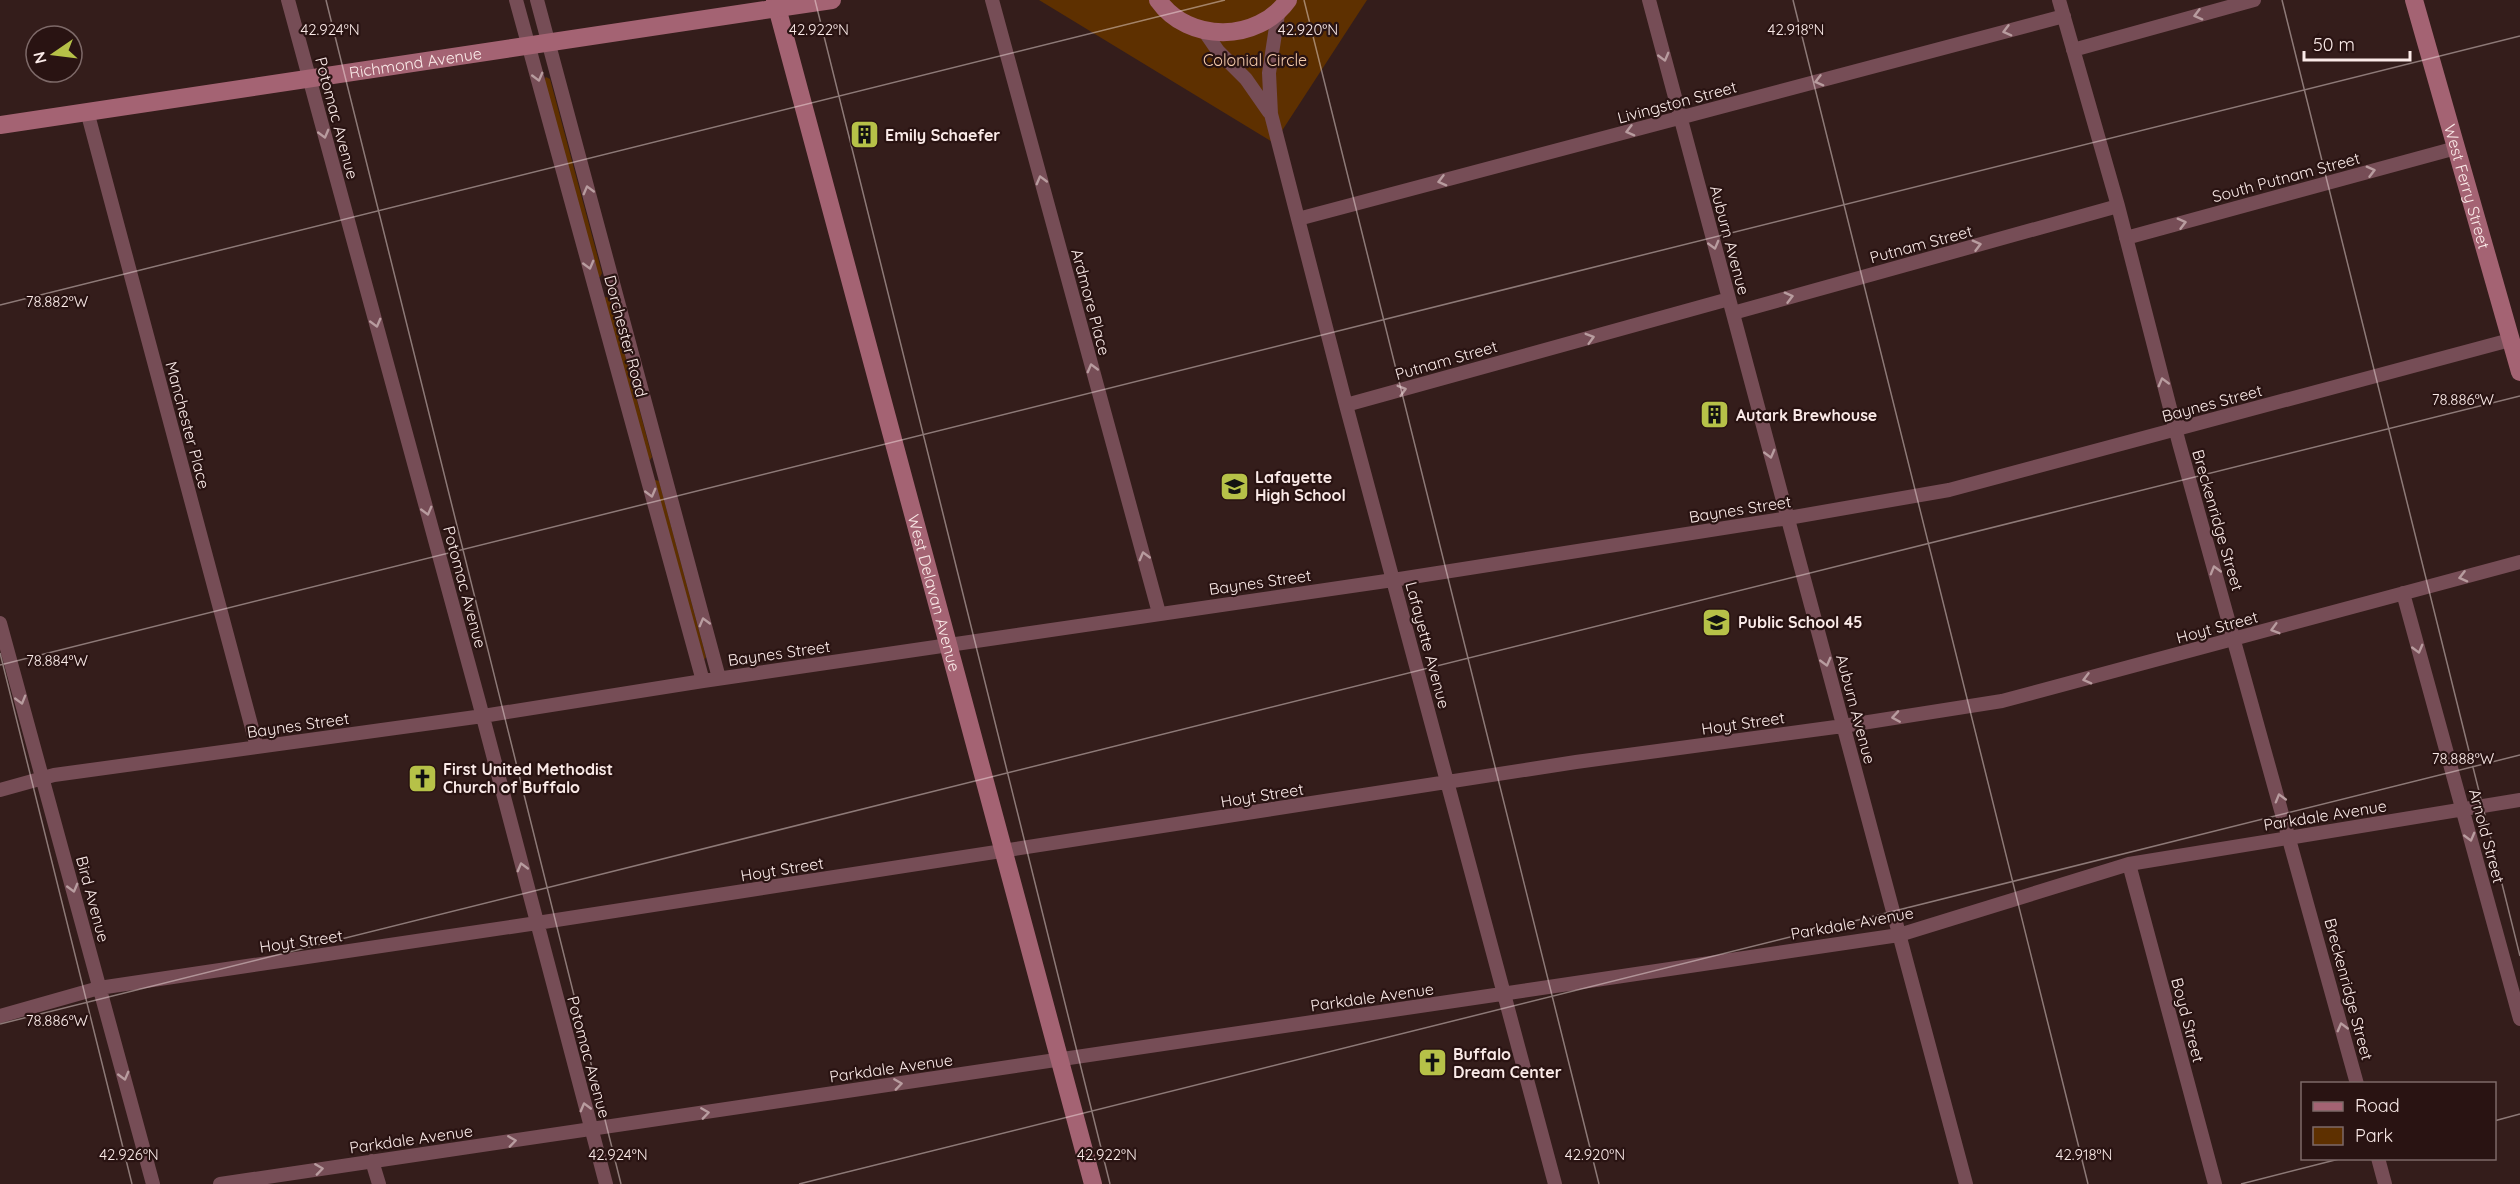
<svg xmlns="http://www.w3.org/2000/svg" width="2520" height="1184" font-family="Quicksand,sans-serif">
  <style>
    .green { fill: #5e3000 }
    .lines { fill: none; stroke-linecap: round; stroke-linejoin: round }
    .street { stroke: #764d56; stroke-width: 14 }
    .secondary { stroke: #a46373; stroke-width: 18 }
    .oneway { stroke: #b89c9f }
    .ticks { fill: none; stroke: #faeae8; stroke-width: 1.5; stroke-opacity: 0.45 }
    .labels { text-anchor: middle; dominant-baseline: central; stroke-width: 4.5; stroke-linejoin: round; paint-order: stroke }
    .park-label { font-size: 16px; fill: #f7cdad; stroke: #291312 }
    .street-label { font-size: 16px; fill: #faeae8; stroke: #291312 }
    .poi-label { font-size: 16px; font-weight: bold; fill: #faeae8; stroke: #291312; text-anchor: start }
    .ticks-label { font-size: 15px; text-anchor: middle; fill: #faeae8; stroke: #291312; stroke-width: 4.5; stroke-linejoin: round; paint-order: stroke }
  </style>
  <rect width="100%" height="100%" fill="#341d1b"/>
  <!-- green -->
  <path class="green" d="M1039 0H1367L1274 143Z
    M546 77 550 79 602 273 600 277H598L544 80Z
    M606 297 610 299 652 457 650 460H648L604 298Z
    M655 480 659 481 706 657 704 660 653 481Z"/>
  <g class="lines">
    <!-- street -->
    <path class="street" d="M288 0 479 702 606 1184
      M516 0 703 681
      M537 0 719 678
      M992 0 1159 613
      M1649 0 1966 1184
      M2059 0 2118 206 2179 443 2357 1084
      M1278 14 1269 73 1271 114 1346 405 1555 1184
      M1205 32 1218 51 1246 79 1269 112
      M2073 50 2254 0
      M87 111 257 747
      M1298 219 2064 16
      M2126 238 2456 148
      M1733 313 2118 206
      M1346 405 1729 299
      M2403 593 2520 1019
      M0 623 153 1184
      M0 790 54 775 483 716 703 681 1393 580 1788 518 1949 490 2510 340
      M2129 864 2215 1184
      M0 1016 99 988 537 923 1576 762 1843 726 2002 701 2520 562
      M2378 1158 2385 1184
      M372 1161 379 1184
      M220 1184 1899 935 2129 864 2520 800"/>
    <!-- secondary -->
    <g class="secondary">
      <path id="s1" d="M775 0 1093 1184"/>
      <path d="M1158 0C1189 44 1258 42 1288 0"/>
      <path id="s2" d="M2414 0 2520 372"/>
      <path id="s3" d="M0 125 832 0"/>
    </g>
  </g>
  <!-- one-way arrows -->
  <defs><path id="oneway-chevron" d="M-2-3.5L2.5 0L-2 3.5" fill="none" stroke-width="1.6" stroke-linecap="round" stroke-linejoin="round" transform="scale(1.5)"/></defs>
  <g class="oneway">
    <use href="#oneway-chevron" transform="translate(2198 15) rotate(165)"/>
    <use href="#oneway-chevron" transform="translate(2007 31) rotate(165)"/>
    <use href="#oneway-chevron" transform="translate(1664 57) rotate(75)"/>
    <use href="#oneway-chevron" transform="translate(538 77) rotate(75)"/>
    <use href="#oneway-chevron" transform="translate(1819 81) rotate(165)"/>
    <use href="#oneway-chevron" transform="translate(1630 131) rotate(165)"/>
    <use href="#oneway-chevron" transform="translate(324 134) rotate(75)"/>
    <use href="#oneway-chevron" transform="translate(2371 171) rotate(-15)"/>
    <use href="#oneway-chevron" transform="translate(1041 180) rotate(-105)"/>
    <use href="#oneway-chevron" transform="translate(1442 181) rotate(165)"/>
    <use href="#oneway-chevron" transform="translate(588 190) rotate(-105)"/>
    <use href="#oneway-chevron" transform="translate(2182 223) rotate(-15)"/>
    <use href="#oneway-chevron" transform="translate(1714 245) rotate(75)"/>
    <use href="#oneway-chevron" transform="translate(1977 245) rotate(-15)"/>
    <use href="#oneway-chevron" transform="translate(589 265) rotate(75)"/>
    <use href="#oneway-chevron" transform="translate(1789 297) rotate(-15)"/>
    <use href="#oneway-chevron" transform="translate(376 323) rotate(75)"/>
    <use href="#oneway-chevron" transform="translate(1590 338) rotate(-16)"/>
    <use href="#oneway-chevron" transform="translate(1092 368) rotate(-105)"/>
    <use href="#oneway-chevron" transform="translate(2163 382) rotate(-105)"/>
    <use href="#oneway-chevron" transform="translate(1402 390) rotate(-16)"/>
    <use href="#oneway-chevron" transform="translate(1770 454) rotate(75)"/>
    <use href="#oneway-chevron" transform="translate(651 493) rotate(75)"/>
    <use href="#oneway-chevron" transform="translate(427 511) rotate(75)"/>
    <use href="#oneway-chevron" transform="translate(1144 556) rotate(-105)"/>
    <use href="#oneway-chevron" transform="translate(2215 570) rotate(-106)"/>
    <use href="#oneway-chevron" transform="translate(2463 577) rotate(166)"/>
    <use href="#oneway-chevron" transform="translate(704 622) rotate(-105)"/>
    <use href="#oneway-chevron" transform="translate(2275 629) rotate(164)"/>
    <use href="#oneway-chevron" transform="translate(2418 649) rotate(75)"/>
    <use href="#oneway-chevron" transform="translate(1826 662) rotate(75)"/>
    <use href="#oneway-chevron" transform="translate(2087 679) rotate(165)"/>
    <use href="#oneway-chevron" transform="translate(21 700) rotate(74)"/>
    <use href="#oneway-chevron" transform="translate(1896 717) rotate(171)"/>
    <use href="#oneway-chevron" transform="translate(2280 798) rotate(-106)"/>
    <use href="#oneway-chevron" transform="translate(2470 837) rotate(75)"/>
    <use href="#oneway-chevron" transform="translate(522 867) rotate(-105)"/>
    <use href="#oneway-chevron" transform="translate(73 888) rotate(75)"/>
    <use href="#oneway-chevron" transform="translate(2342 1027) rotate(-105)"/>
    <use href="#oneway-chevron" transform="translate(124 1076) rotate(75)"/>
    <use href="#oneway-chevron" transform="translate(898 1084) rotate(-8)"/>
    <use href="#oneway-chevron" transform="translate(585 1107) rotate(-105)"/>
    <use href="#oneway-chevron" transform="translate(705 1113) rotate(-8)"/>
    <use href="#oneway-chevron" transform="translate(512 1141) rotate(-8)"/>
    <use href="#oneway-chevron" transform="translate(319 1169) rotate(-8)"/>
  </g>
  <!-- ticks -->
  <path class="ticks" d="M326 0 621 1184M815 0 1110 1184M1304 0 1599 1184M1793 0 2088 1184M2282 0 2520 956M0 305 1225 0M0 653 132 1184M0 665 2520 36M0 1024 2520 396M2494 1121 2520 1114M799 1184 2520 755M2241 1184 2343 1158"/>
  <!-- icons -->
  <defs>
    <symbol id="building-square" viewBox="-11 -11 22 22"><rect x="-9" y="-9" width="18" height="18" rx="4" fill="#b6c148" stroke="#291312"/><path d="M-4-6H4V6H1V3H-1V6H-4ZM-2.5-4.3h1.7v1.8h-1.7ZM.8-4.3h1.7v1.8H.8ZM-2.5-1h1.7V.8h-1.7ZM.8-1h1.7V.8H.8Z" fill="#111"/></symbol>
    <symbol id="school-square" viewBox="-11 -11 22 22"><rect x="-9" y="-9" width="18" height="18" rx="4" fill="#b6c148" stroke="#291312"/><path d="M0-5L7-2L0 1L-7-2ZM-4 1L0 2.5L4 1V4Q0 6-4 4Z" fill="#111"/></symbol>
    <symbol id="church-square" viewBox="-11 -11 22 22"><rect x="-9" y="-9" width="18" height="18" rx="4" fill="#b6c148" stroke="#291312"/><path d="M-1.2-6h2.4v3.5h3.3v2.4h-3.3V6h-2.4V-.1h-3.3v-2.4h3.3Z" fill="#111"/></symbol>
  </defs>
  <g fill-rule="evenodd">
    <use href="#building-square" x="848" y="118" width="33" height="33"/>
    <use href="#building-square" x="1698" y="398" width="33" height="33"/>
    <use href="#school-square" x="1218" y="470" width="33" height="33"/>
    <use href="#school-square" x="1700" y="606" width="33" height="33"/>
    <use href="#church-square" x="406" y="762" width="33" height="33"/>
    <use href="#church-square" x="1416" y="1046" width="33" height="33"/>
  </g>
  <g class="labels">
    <!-- park labels -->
    <g class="park-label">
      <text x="1255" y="60">Colonial Circle</text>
    </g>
    <!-- street labels -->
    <g class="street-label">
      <text stroke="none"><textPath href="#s3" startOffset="420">Richmond Avenue</textPath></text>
      <text transform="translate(1677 102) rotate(-15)">Livingston Street</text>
      <text transform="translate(337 118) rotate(75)">Potomac Avenue</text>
      <text transform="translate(2286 177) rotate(-15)">South Putnam Street</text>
      <text stroke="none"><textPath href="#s2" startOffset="194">West Ferry Street</textPath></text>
      <text transform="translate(1730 240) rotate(75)">Auburn Avenue</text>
      <text transform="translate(1921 244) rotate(-15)">Putnam Street</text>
      <text transform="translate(1091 302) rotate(75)">Ardmore Place</text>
      <text transform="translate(626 336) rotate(75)">Dorchester Road</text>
      <text transform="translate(1446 360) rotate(-16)">Putnam Street</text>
      <text transform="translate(2212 403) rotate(-15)">Baynes Street</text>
      <text transform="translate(188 425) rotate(75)">Manchester Place</text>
      <text transform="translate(1740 509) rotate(-9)">Baynes Street</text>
      <text transform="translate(2218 520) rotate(74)">Breckenridge Street</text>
      <text transform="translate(1260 582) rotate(-8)">Baynes Street</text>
      <text transform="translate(465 587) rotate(75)">Potomac Avenue</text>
      <text stroke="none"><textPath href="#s1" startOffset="614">West Delavan Avenue</textPath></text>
      <text transform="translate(2217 627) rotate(-15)">Hoyt Street</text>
      <text transform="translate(1428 645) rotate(75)">Lafayette Avenue</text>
      <text transform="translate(779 653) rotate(-8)">Baynes Street</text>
      <text transform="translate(1856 709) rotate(75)">Auburn Avenue</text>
      <text transform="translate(1743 723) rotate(-8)">Hoyt Street</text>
      <text transform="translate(298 725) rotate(-8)">Baynes Street</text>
      <text transform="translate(1262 795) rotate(-9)">Hoyt Street</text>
      <text transform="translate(2325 815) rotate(-9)">Parkdale Avenue</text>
      <text transform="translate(2487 836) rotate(75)">Arnold Street</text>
      <text transform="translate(782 869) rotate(-9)">Hoyt Street</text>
      <text transform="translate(93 899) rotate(75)">Bird Avenue</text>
      <text transform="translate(1852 923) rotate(-10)">Parkdale Avenue</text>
      <text transform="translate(301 941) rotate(-8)">Hoyt Street</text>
      <text transform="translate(2349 989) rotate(75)">Breckenridge Street</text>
      <text transform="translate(1372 997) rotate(-8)">Parkdale Avenue</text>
      <text transform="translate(2188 1020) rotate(75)">Boyd Street</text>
      <text transform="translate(589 1057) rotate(75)">Potomac Avenue</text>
      <text transform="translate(891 1068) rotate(-8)">Parkdale Avenue</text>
      <text transform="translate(411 1139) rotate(-8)">Parkdale Avenue</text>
    </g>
    <!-- poi labels -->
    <g class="poi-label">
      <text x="885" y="135">Emily Schaefer</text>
      <text x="1736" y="415">Autark Brewhouse</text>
      <text x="1255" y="477">Lafayette<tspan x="1255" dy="18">High School</tspan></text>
      <text x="1738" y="622">Public School 45</text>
      <text x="443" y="769">First United Methodist<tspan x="443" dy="18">Church of Buffalo</tspan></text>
      <text x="1453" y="1054">Buffalo<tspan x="1453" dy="18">Dream Center</tspan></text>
    </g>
  </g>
  <g class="ticks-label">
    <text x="330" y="35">42.924°N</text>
    <text x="819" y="35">42.922°N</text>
    <text x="1308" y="35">42.920°N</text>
    <text x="1796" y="35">42.918°N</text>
    <text x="57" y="307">78.882°W</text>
    <text x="2463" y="405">78.886°W</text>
    <text x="57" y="666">78.884°W</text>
    <text x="2463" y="764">78.888°W</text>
    <text x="57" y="1026">78.886°W</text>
    <text x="129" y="1160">42.926°N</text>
    <text x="618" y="1160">42.924°N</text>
    <text x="1107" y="1160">42.922°N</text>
    <text x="1595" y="1160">42.920°N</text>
    <text x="2084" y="1160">42.918°N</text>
  </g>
  <!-- legend -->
  <rect x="2301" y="1082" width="195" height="78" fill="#291312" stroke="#7d6968" stroke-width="1.5"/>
  <rect x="2313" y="1102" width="30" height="9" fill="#a46373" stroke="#7d6968" stroke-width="1.5"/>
  <text x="2355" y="1112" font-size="18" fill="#faeae8">Road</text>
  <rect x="2313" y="1127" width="30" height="18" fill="#5e3000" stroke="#7d6968" stroke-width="1.5"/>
  <text x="2355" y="1142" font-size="18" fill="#faeae8">Park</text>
  <!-- north arrow -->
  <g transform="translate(54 54) rotate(256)"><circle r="28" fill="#291312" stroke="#7d6968" stroke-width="1.5"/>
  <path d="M0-4.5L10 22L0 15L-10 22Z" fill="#b6c148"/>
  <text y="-9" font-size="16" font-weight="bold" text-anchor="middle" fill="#faeae8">N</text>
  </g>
  <!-- scale -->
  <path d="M2304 51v9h106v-9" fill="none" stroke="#faeae8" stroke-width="3"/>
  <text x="2313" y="51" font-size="18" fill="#faeae8" stroke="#291312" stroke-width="4.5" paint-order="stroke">50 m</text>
</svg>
